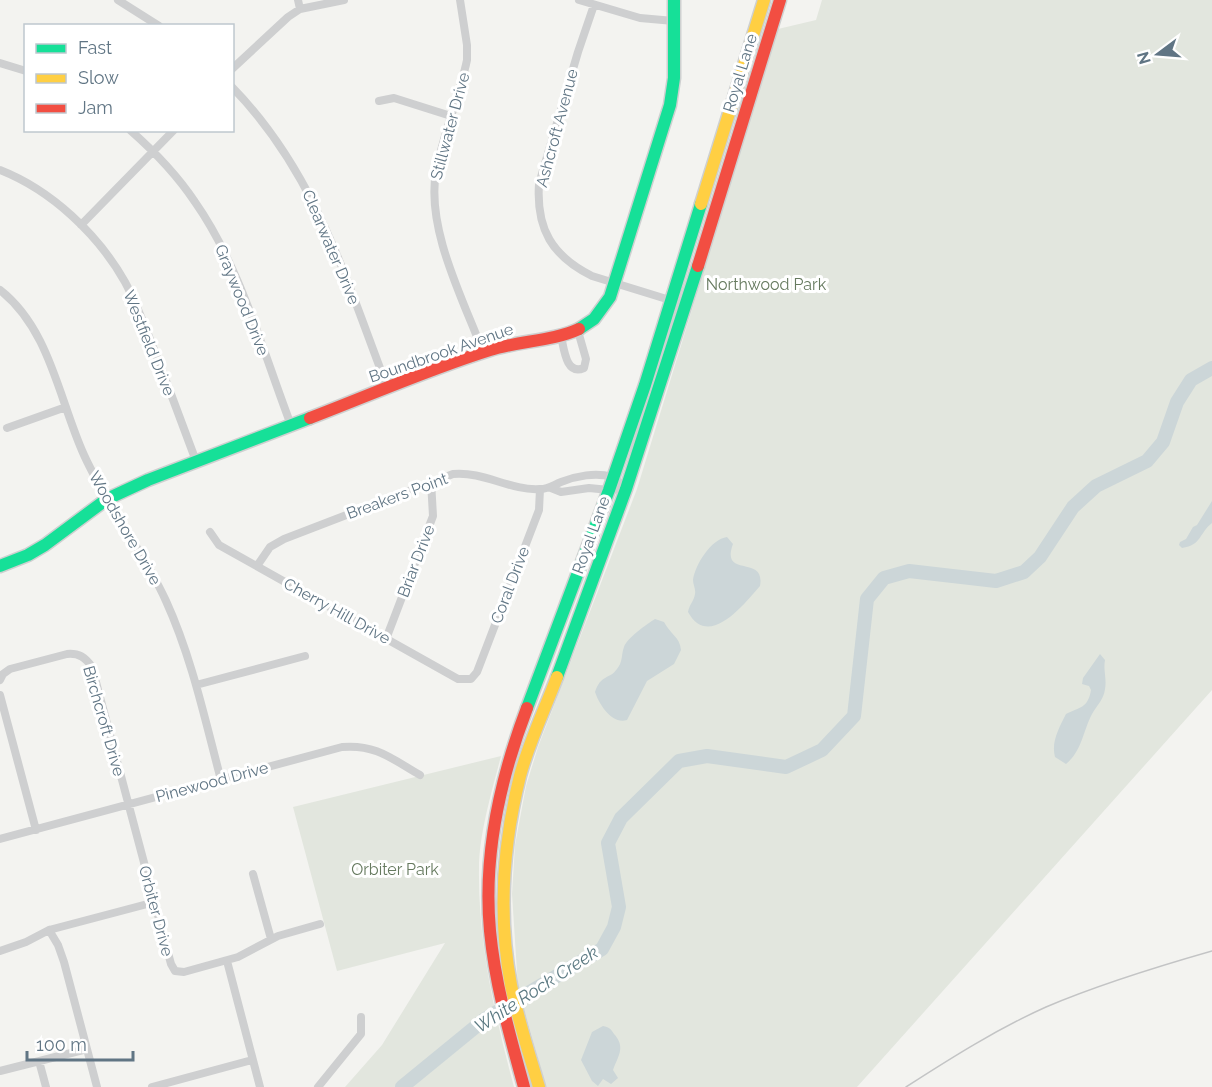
<svg xmlns="http://www.w3.org/2000/svg" width="1212" height="1087" font-family="Raleway,sans-serif">
  <style>
    .green { fill: #e2e6de }
    .water { fill: #ccd6d8 }
    .lines { fill: none; stroke-linecap: round; stroke-linejoin: round }
    .river { stroke: #ccd6d8; stroke-width: 14 }
    .fast-casing { stroke: #ced0d0; stroke-width: 15 }
    .slow-casing { stroke: #ced0d0; stroke-width: 15 }
    .jam-casing { stroke: #ced0d0; stroke-width: 15 }
    .street { stroke: #cecfd0; stroke-width: 8 }
    .fast { stroke: #16e098; stroke-width: 12 }
    .slow { stroke: #ffcf43; stroke-width: 12 }
    .jam { stroke: #f24e42; stroke-width: 12 }
    .tram { stroke: #c3c4c5; stroke-width: 1.5 }
    .labels { text-anchor: middle; dominant-baseline: central; stroke-width: 6; stroke-linejoin: round; paint-order: stroke }
    .street-label { font-size: 16px; fill: #607584; stroke: #fff }
    .park-label { font-size: 16px; fill: #667a5f; stroke: #fff }
    .water-label { font-size: 18px; font-style: italic; fill: #5b7982; stroke: #fff }
  </style>
  <rect width="100%" height="100%" fill="#f3f3f0"/>
  <!-- green -->
  <path class="green" d="M822 0H1212V690L857 1087H546L518 987 512 894 515 845 526 786 538 747 637 489 778 29 816 20Z
    M501 756C492 791 479 834 479 869 478 944 495 1016 514 1087H345L382 1045 445 943 337 971 293 807Z"/>
  <!-- water -->
  <path class="water" d="M1212 501V523C1199 533 1202 545 1182 548L1179 545 1180 542 1186 539 1193 527 1197 525Z
    M727 537 733 544C720 579 766 554 760 586 745 603 709 650 688 612 689 605 694 601 695 594 696 589 693 585 693 580 695 565 711 539 727 537Z
    M655 619 664 622C670 634 680 637 681 650L674 664 647 681 627 720C612 725 599 704 595 692 601 674 609 680 617 669 623 662 621 655 624 647 626 639 648 623 655 619Z
    M1100 654 1105 660C1103 670 1107 679 1105 689 1104 699 1097 705 1092 714 1083 731 1082 751 1066 764L1055 757C1051 742 1059 728 1066 714 1080 707 1088 708 1091 690L1089 686 1082 684 1083 678Z
    M603 1026C609 1027 611 1029 614 1034 626 1047 618 1056 613 1070L618 1078 611 1084 603 1079 598 1086 592 1081 581 1060 592 1032Z"/>
  <g class="lines">
    <!-- river -->
    <path class="river" d="M402 1087 485 1019 602 949 614 927 619 907 608 843 621 818 679 761 707 756 786 767 822 750 854 716 867 599 884 578 909 571 996 581 1024 572 1040 557 1073 507 1096 486 1147 461 1163 442 1177 402 1191 380 1212 368"/>
    <defs>
      <path id="fast" d="M579 329 594 319 610 297 670 105 674 78V0
        M0 566 28 555 45 545 107 499 148 480 310 418
        M557 677 626 489 698 266
        M527 708 609 490 645 385 701 204"/>
      <path id="slow" d="M701 204 764 0
        M539 1087C529 1053 518 1020 511 985 498 916 503 844 520 776 529 742 545 709 557 677"/>
      <path id="jam" d="M698 266 780 0
        M310 418C370 395 429 369 490 350 518 341 553 341 579 329
        M524 1087C510 1036 495 984 490 931 483 856 500 779 527 708"/>
    </defs>
    <!-- fast casing -->
    <use href="#fast" class="fast-casing"/>
    <!-- slow casing -->
    <use href="#slow" class="slow-casing"/>
    <!-- jam casing -->
    <use href="#jam" class="jam-casing"/>
    <!-- street -->
    <path class="street" d="M118 0 159 26
      M298 0 300 9
      M460 0 467 45V60C459 98 443 134 436 172 426 229 463 299 483 352
      M579 0 640 18 674 21
      M594 5 578 52 539 184C536 229 552 256 592 276L686 305
      M0 63 26 71
      M232 69 288 17 300 9 344 0
      M232 87C316 173 346 280 388 389
      M379 101 394 98 451 116
      M130 130C155 152 177 175 195 202 240 266 263 352 291 425
      M0 170C51 190 98 234 125 282 139 308 148 335 159 362 171 395 184 428 196 461
      M81 225 174 130
      M0 290C50 329 59 400 84 455 107 506 143 550 166 601 192 658 205 720 221 780
      M561 336C564 349 566 376 584 368L586 359 578 331
      M7 428 66 407
      M551 488 561 492 589 488 609 490 626 489
      M210 532 219 545 458 679H471L477 672 539 510 540 489
      M257 566 270 547 284 539 453 474C484 471 510 491 540 489 549 489 553 485 561 482 576 476 596 472 612 477 617 479 622 485 626 489
      M386 639 433 516 431 481
      M0 680 3 674 10 669 67 654C79 653 85 657 92 667L171 964 175 971 184 972 238 957 278 936 320 924
      M196 685 305 656
      M0 695 36 830
      M0 839 342 747C376 744 392 759 420 775
      M253 874 271 939
      M49 930 58 945 64 962 97 1087
      M0 951 26 942 49 930 155 902
      M227 961 260 1087
      M39 1061 46 1087
      M0 1071 87 1049
      M152 1087 252 1060
      M318 1087 361 1034V1017"/>
    <!-- fast -->
    <use href="#fast" class="fast"/>
    <!-- slow -->
    <use href="#slow" class="slow"/>
    <!-- jam -->
    <use href="#jam" class="jam"/>
    <!-- tram -->
    <path class="tram" d="M906 1087C951 1058 997 1029 1046 1007 1100 984 1156 967 1212 951"/>
  </g>
  <g class="labels">
    <!-- street labels -->
    <g class="street-label">
      <text transform="translate(740 73) rotate(-73)">Royal Lane</text>
      <text transform="translate(450 126) rotate(-75)">Stillwater Drive</text>
      <text transform="translate(557 128) rotate(-75)">Ashcroft Avenue</text>
      <text transform="translate(331 247) rotate(67)">Clearwater Drive</text>
      <text transform="translate(242 300) rotate(68)">Graywood Drive</text>
      <text transform="translate(149 343) rotate(68)">Westfield Drive</text>
      <text transform="translate(441 353) rotate(-19)">Boundbrook Avenue</text>
      <text transform="translate(397 496) rotate(-20)">Breakers Point</text>
      <text transform="translate(125 528) rotate(60)">Woodshore Drive</text>
      <text transform="translate(591 535) rotate(-70)">Royal Lane</text>
      <text transform="translate(416 561) rotate(-69)">Briar Drive</text>
      <text transform="translate(510 585) rotate(-69)">Coral Drive</text>
      <text transform="translate(337 611) rotate(29)">Cherry Hill Drive</text>
      <text transform="translate(104 721) rotate(74)">Birchcroft Drive</text>
      <text transform="translate(212 782) rotate(-15)">Pinewood Drive</text>
      <text transform="translate(156 911) rotate(75)">Orbiter Drive</text>
    </g>
    <!-- park labels -->
    <g class="park-label">
      <text x="766" y="284">Northwood Park</text>
      <text x="395" y="869">Orbiter Park</text>
    </g>
    <!-- water labels -->
    <g class="water-label">
      <text transform="translate(536 989) rotate(-33)">White Rock Creek</text>
    </g>
  </g>
  <!-- legend -->
  <rect x="24" y="24" width="210" height="108" fill="#ffffff" stroke="#bfc8ce" stroke-width="1.5"/>
  <rect x="36" y="44" width="30" height="9" fill="#16e098" stroke="#bfc8ce" stroke-width="1.5"/>
  <text x="78" y="54" font-size="18" fill="#607584">Fast</text>
  <rect x="36" y="74" width="30" height="9" fill="#ffcf43" stroke="#bfc8ce" stroke-width="1.5"/>
  <text x="78" y="84" font-size="18" fill="#607584">Slow</text>
  <rect x="36" y="104" width="30" height="9" fill="#f24e42" stroke="#bfc8ce" stroke-width="1.5"/>
  <text x="78" y="114" font-size="18" fill="#607584">Jam</text>
  <!-- north arrow -->
  <g transform="translate(1158 54) rotate(254)" stroke="#ffffff" stroke-width="4.5" paint-order="stroke">
  <path d="M0-4.5L10 22L0 15L-10 22Z" fill="#607584"/>
  <text y="-9" font-size="16" font-weight="bold" text-anchor="middle" fill="#607584">N</text>
  </g>
  <!-- scale -->
  <path d="M27 1051v9h106v-9" fill="none" stroke="#607584" stroke-width="3"/>
  <text x="36" y="1051" font-size="18" fill="#607584" stroke="#ffffff" stroke-width="4.5" paint-order="stroke">100 m</text>
</svg>
